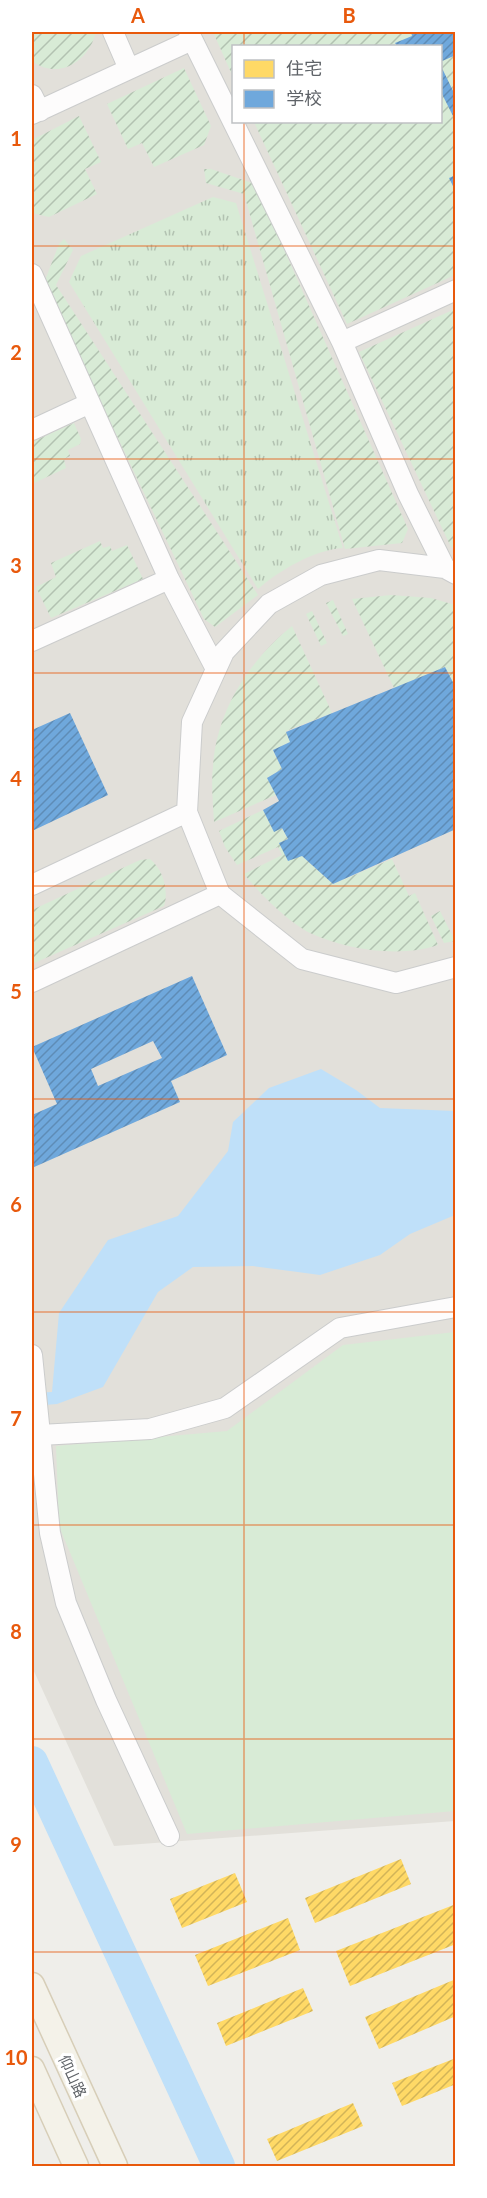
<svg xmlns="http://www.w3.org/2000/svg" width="487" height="2198" font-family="Lato,'Noto Sans SC',sans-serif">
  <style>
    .education { fill: #e2e0da; fill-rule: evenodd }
    .grass { fill: url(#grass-tufts) }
    .garden { fill: url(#garden-furrows) }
    .pitch { fill: #d8ebd6 }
    .water { fill: #bfe0f9 }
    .homes { fill: url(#homes-hatch) }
    .schools { fill: url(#schools-hatch); fill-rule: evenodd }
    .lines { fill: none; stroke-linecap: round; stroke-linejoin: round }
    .river { stroke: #bfe0f9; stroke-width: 32 }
    .minor-casing { stroke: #cbcccc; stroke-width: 22 }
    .major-casing { stroke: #d7ceb8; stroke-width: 27 }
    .minor { stroke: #fdfcfc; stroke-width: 20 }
    .major { stroke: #f4f2e9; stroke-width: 24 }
    .grid { fill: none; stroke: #e8590c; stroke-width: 1.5; stroke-opacity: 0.55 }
    .labels { text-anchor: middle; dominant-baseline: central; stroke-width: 6; stroke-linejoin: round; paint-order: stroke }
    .street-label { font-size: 15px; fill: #5f6368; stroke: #fff }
    .neatline { fill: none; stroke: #e8590c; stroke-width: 2 }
    .grid-label { font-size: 20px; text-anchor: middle; font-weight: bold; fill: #e8590c }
  </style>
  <defs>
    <pattern id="grass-tufts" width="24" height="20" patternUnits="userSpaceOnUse" patternTransform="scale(1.5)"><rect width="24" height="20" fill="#d8ebd6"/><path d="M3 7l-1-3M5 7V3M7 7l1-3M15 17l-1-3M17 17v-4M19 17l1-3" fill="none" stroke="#b2c2b1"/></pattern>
    <pattern id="garden-furrows" width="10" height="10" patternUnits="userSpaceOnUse" patternTransform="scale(1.5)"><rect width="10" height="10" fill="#d8ebd6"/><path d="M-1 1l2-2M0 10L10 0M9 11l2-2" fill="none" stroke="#b2c2b1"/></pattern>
    <pattern id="homes-hatch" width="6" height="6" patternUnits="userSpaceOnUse" patternTransform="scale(1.5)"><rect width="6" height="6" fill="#ffd966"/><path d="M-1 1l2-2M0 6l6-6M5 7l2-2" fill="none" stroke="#d2b458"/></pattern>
    <pattern id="schools-hatch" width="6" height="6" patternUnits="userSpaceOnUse" patternTransform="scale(1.5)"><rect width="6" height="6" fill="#6fa8dc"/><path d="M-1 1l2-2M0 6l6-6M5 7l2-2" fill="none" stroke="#5e8cb6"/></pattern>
  </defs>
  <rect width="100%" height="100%" fill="#efeeea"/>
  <!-- education -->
  <path class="education" d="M32 32H455V1821L114 1846 32 1667ZM234 46H440V122H234Z"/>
  <!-- grass -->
  <path class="grass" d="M213 197 236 203 343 548C314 550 280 570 258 589L69 282 81 256Z"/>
  <!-- garden -->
  <path class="garden" d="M32 32H96C89 61 59 81 32 61Z
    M213 32H455V275L347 324 254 122H440V46H234L233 77Z
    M184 68 211 126 204 145 154 167 142 143 128 149 107 104Z
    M79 116 101 162 85 169 97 194 49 217 32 213V140Z
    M204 169H211L255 184 408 529 402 543 345 549 244 194 206 183Z
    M64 239 73 250 56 285 258 595 215 627 204 619 44 283 59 244Z
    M455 309V549L451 547 359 352Z
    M74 423 81 439 80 444 68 450 70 456 64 459 66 468 32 484V442Z
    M100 541 103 548 110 546 112 551 127 545 143 579 51 618 36 587 56 577 51 563Z
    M391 595 431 598 455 605V688L445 667 394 688 352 599Z
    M333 600 348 634 343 636 326 603Z
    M312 611 327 643 321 646 306 614Z
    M292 626 332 713 286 731 290 742 273 750 282 769 267 778 276 795 214 822C213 804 211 784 213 766 217 710 249 661 292 626Z
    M263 810 274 831 282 828 288 839 279 843 302 856 333 884 392 859 409 896 415 893 438 945C400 958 347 950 310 933 288 922 259 893 244 874L282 855 278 847 237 865 225 847 219 831Z
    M150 859C163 869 169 891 164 906L32 964V910L140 860Z
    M440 911 455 941 444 943 431 916Z"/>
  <!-- pitch -->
  <path class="pitch" d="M455 1332V1811L187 1834 59 1526 56 1446 227 1431 343 1345Z"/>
  <!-- water -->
  <path class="water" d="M321 1069 356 1090 380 1108 455 1111V1215L410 1234 380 1255 320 1275 253 1266 193 1267 158 1292 103 1387 57 1404 32 1406V1393L52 1392 59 1313 108 1240 178 1216 228 1151 233 1122 269 1088Z"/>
  <!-- homes -->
  <path class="homes" d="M401 1859 411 1884 315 1923 305 1898Z
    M235 1873 247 1902 182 1928 170 1899Z
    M456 1904V1944L350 1986 336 1951Z
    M288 1918 300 1950 208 1986 195 1955Z
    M456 1979V2016L379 2049 365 2017Z
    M303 1988 313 2011 226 2046 217 2023Z
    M456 2058V2084L402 2106 392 2083Z
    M353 2103 363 2126 277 2161 267 2139Z"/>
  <!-- schools -->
  <path class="schools" d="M411 32H456V55L440 62V46H397L395 43 412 36Z
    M440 64 456 97V122L440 90Z
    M456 175V192L449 178Z
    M445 667 456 688V829L333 884 302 856 288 861 279 843 288 839 282 828 274 832 263 810 279 801 267 778 282 769 273 750 290 742 286 732Z
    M70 713 108 795 32 831V780L34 779 32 730Z
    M192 976 227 1055 171 1081 180 1102 32 1168V1115L57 1104 32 1047ZM153 1041 162 1058 98 1086 91 1069Z"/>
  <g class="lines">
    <!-- river -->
    <path class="river" d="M32 1762 219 2166"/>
    <defs>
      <path id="minor" d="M113 32 129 69
        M190 35 342 342 408 494 445 568
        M32 95 40 111
        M32 114 192 40 189 32
        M32 274 169 579 216 669
        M342 342 456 290
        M32 430 90 403
        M456 574 445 568 379 560 321 575 269 604 224 652 192 722 187 812 220 894 302 959 396 983 456 967
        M32 641 169 579
        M32 885 187 812
        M32 982 220 894
        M32 1355 50 1533 66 1603 106 1700 169 1836
        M40 1435 150 1429 225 1408 340 1328 456 1307"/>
      <path id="major" d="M32 1985 115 2166
        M32 2069 76 2166"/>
    </defs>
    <!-- minor casing -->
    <use href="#minor" class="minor-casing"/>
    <!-- major casing -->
    <use href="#major" class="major-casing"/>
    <!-- minor -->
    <use href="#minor" class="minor"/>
    <!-- major -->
    <use href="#major" class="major"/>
  </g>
  <!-- grid -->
  <path class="grid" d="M244 32V46M244 122V2166M32 246H456M32 459H456M32 673H456M32 886H456M32 1099H456M32 1312H456M32 1525H456M32 1739H456M32 1952H456"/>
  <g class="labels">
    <!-- street labels -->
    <g class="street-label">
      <text transform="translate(73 2076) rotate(65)">仰山路</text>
    </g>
  </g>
  <!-- border -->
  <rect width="487" height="2198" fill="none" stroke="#ffffff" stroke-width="66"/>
  <!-- legend -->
  <rect x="232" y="45" width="210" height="78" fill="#ffffff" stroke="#bfc1c3" stroke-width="1.5"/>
  <rect x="244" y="60" width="30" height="18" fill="#ffd966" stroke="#bfc1c3" stroke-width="1.5"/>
  <text x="286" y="75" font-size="18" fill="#5f6368">住宅</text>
  <rect x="244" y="90" width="30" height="18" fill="#6fa8dc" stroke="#bfc1c3" stroke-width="1.5"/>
  <text x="286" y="105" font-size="18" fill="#5f6368">学校</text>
  <rect x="33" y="33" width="421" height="2132" class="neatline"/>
  <g class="grid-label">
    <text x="138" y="23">A</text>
    <text x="349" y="23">B</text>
    <text x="16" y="146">1</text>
    <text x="16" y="360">2</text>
    <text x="16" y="573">3</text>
    <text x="16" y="786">4</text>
    <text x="16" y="999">5</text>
    <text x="16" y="1212">6</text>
    <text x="16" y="1426">7</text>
    <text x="16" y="1639">8</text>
    <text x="16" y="1852">9</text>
    <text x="16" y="2065">10</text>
  </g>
</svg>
